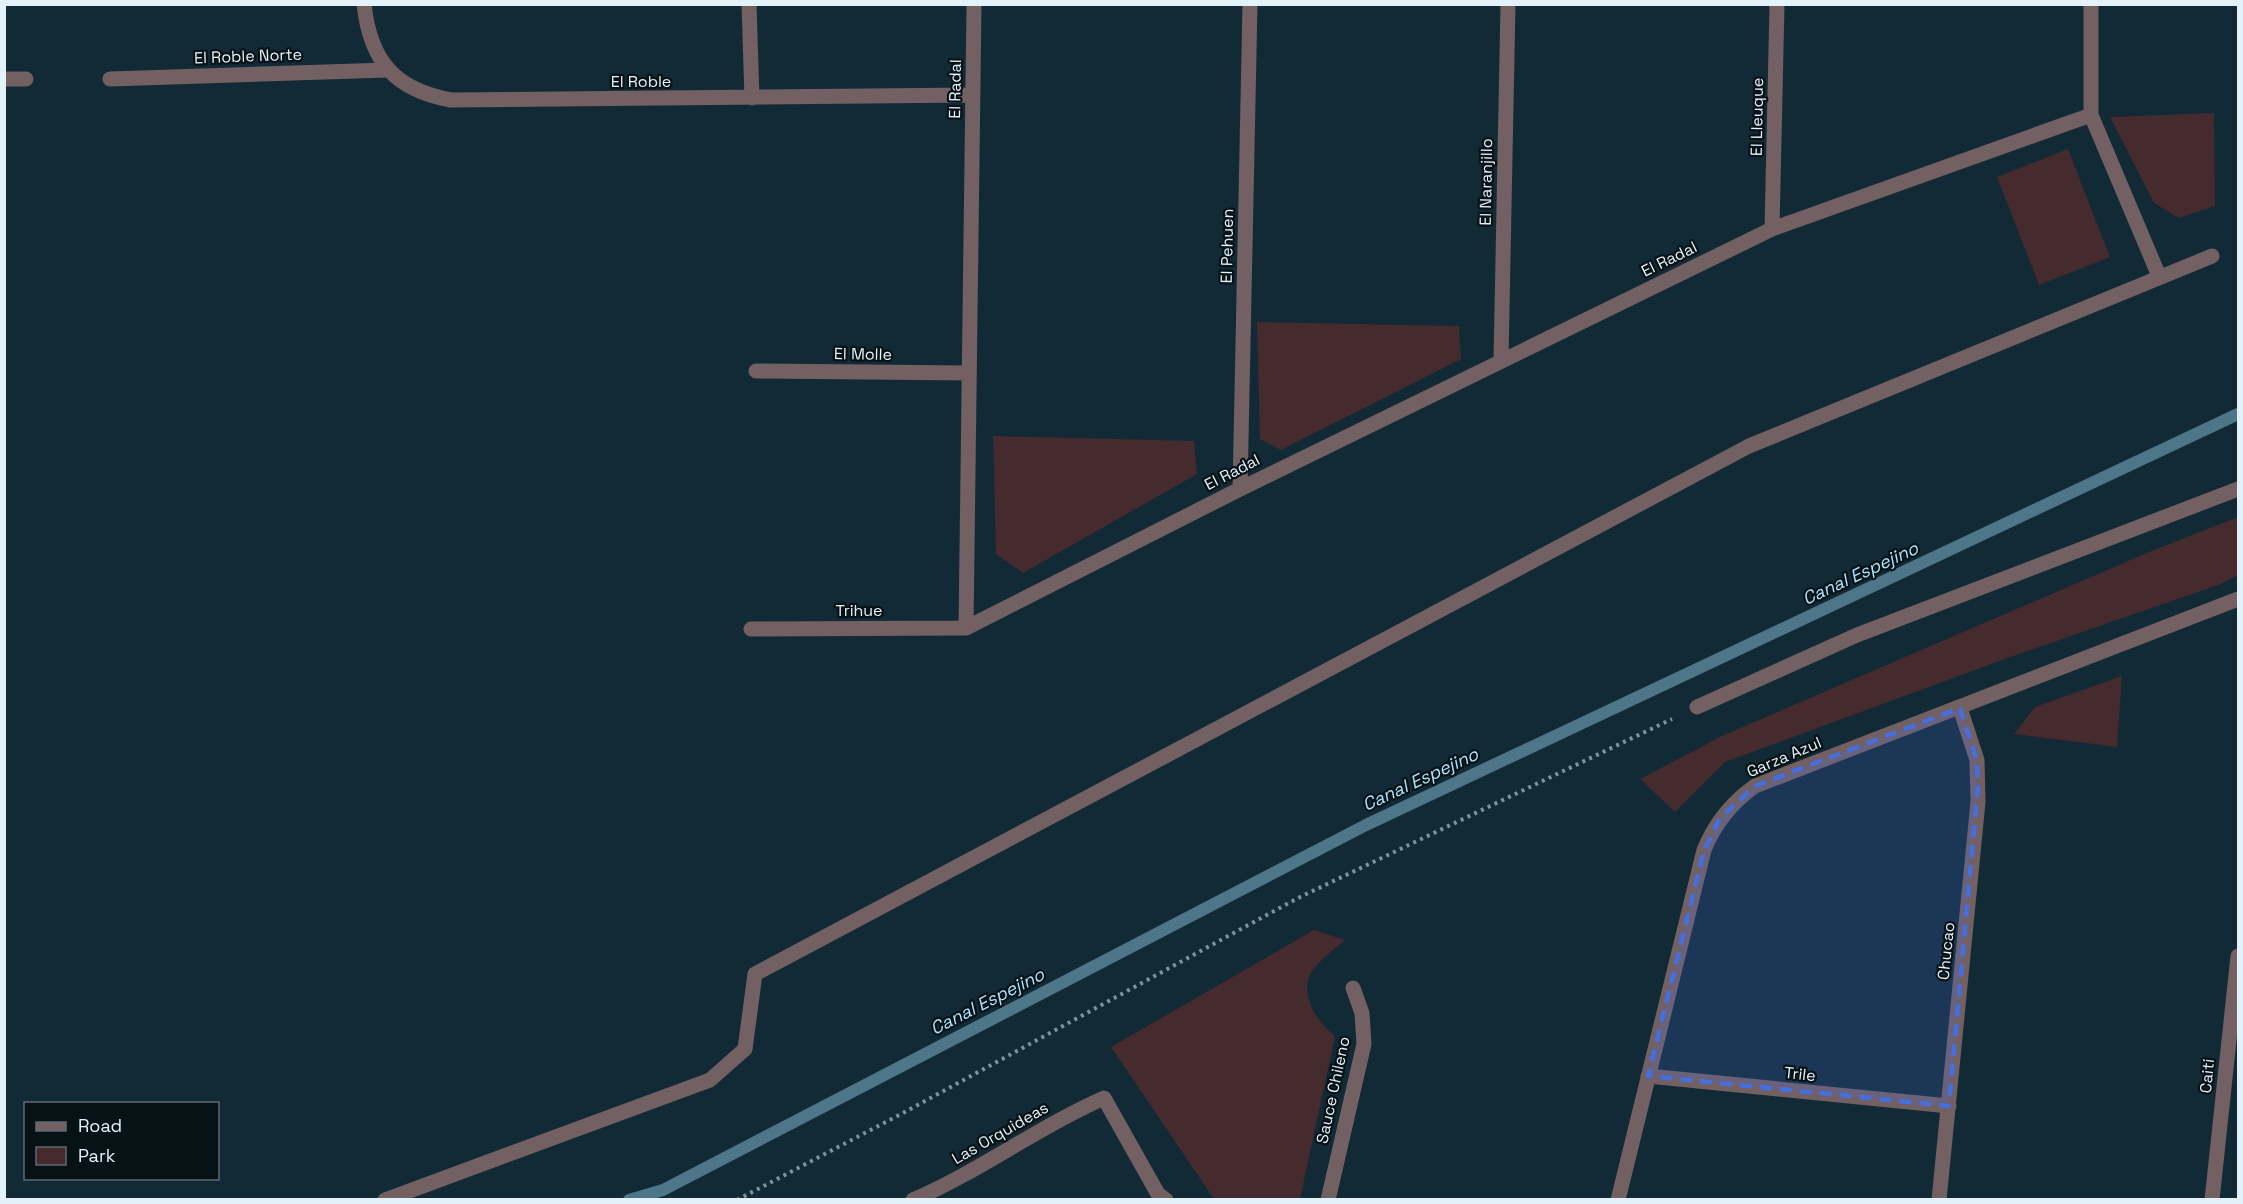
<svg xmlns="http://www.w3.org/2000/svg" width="2243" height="1204" font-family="'Space Grotesk',sans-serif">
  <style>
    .green { fill: #452a2e }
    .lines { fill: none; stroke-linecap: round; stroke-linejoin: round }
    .stream { stroke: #4d7688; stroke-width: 12 }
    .path { stroke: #80929b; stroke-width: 4; stroke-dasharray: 3 4.5; stroke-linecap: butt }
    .minor { stroke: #726062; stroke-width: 15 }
    .marked { fill: #456fde; fill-opacity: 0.2; stroke: #456fde; stroke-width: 4.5; stroke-dasharray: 12 8; stroke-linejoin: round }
    .labels { text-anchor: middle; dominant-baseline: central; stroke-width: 4.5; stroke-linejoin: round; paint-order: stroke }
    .street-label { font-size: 16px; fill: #e3f1f8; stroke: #071216 }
    .water-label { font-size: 18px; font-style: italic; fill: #ace4fd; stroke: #071216 }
  </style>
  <rect width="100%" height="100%" fill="#122a35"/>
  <!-- green -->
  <path class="green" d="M2214 113 2215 206 2179 218 2154 203 2110 117Z
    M2068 149 2110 257 2039 285 1997 177Z
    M1257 322 1459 326 1461 359 1281 450 1260 439Z
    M993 436 1194 441 1197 474 1023 573 996 554Z
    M2238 517V575L2218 585 2016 655 1725 762 1675 812 1640 779 1722 736 2149 552Z
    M2122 676 2117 747 2014 734 2035 707Z
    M1314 930 1345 940C1335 949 1321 959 1313 970 1297 993 1317 1022 1335 1036L1300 1199H1214L1111 1047Z"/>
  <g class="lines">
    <!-- stream -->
    <path class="stream" d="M629 1200 663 1190 1366 825 2238 414"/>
    <!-- path -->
    <path class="path" d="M737 1200 903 1113 1298 898 1672 719"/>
    <!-- minor -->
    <path class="minor" d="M364 4C370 61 395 90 451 100L973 95
      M749 4 752 98
      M2091 4V115L2159 276
      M4 79H26
      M110 79 388 70
      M1772 229 1777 4
      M1501 360 1508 4
      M756 371 969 373
      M1240 489 1250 4
      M966 628 974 4
      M751 629 966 628 1240 489 1772 229 2091 115
      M1697 707 1857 635 2238 489
      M1648 1076 1949 1106
      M385 1200 710 1080 745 1049 755 974 1749 446 2212 256
      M913 1200C980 1171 1038 1127 1104 1098L1158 1194 1166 1200
      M1328 1200 1364 1044 1362 1013 1353 988
      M1618 1200 1704 850C1715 823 1731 803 1755 786L2238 599
      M1939 1200 1978 802 1977 760 1960 708
      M2212 1200 2238 956"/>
  </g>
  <!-- marked area -->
  <path class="marked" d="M1960 708 1977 760 1978 786 1949 1106 1648 1076 1704 850 1720 818 1755 786Z"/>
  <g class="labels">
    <!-- street labels -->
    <g class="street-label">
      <text transform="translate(248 56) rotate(-2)">El Roble Norte</text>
      <text x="641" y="81">El Roble</text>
      <text transform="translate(955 89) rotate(-89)">El Radal</text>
      <text transform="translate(1757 117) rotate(-89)">El Lleuque</text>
      <text transform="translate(1486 182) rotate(-89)">El Naranjillo</text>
      <text transform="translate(1227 246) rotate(-89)">El Pehuen</text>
      <text transform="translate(1669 259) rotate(-26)">El Radal</text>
      <text transform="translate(863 354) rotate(1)">El Molle</text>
      <text transform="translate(1232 472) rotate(-27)">El Radal</text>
      <text x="859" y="610">Trihue</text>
      <text transform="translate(1784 757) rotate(-23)">Garza Azul</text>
      <text transform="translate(1946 951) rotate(-84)">Chucao</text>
      <text transform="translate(1800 1074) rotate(6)">Trile</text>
      <text transform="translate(2207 1076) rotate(-84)">Caiti</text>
      <text transform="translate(1333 1090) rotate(-78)">Sauce Chileno</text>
      <text transform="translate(1000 1133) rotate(-30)">Las Orquideas</text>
    </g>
    <!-- water labels -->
    <g class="water-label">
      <text transform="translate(1860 573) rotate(-25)">Canal Espejino</text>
      <text transform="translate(1420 779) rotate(-25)">Canal Espejino</text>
      <text transform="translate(987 1001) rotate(-27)">Canal Espejino</text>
    </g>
  </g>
  <!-- border -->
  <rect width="2243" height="1204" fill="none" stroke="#e3f1f8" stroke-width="12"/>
  <!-- legend -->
  <rect x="24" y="1102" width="195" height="78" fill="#071216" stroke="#5f6b70" stroke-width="1.5"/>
  <rect x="36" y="1122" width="30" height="9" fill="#726062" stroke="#5f6b70" stroke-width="1.5"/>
  <text x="78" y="1132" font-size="18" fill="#e3f1f8">Road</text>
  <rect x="36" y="1147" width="30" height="18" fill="#452a2e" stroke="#5f6b70" stroke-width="1.5"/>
  <text x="78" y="1162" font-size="18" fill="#e3f1f8">Park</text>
</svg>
